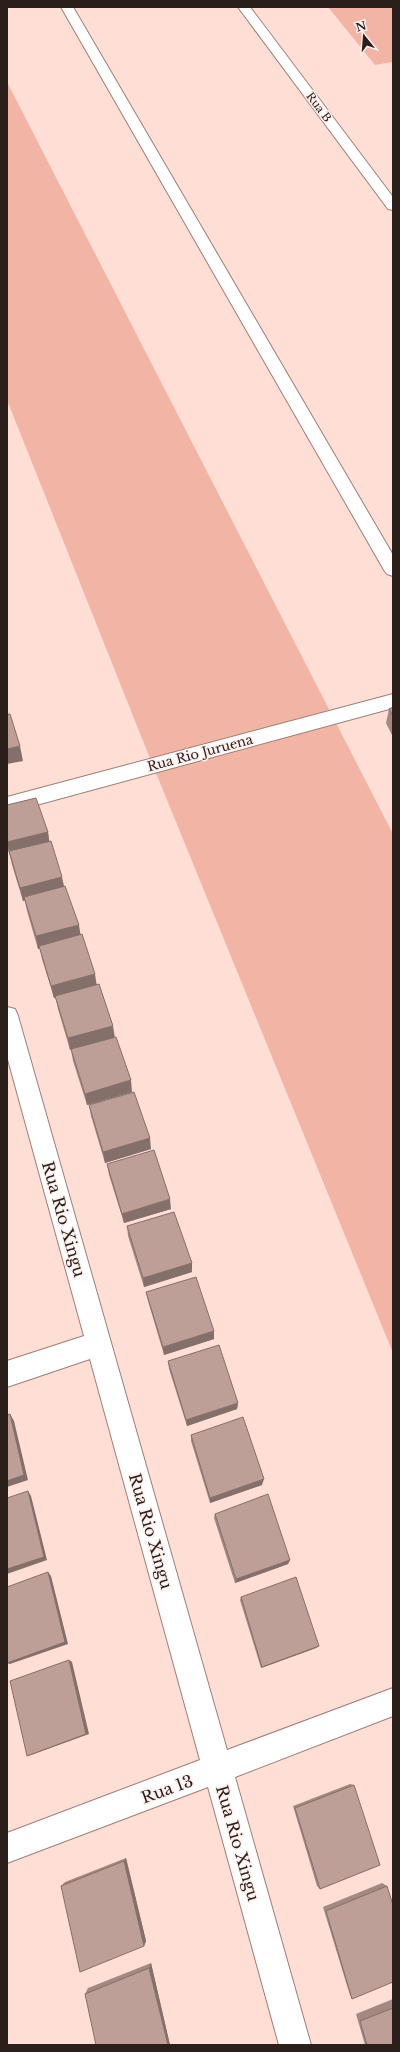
<svg xmlns="http://www.w3.org/2000/svg" width="400" height="2052" font-family="'Libre Baskerville',serif">
  <style>
    .green { fill: #f2b5a5 }
    .lines { fill: none; stroke-linecap: round; stroke-linejoin: round }
    .minor-casing { stroke: #9d7f77; stroke-width: 2 }
    .minor { fill: #fff; fill-rule: evenodd }
    .wall { fill: #a38982 }
    .shaded-wall { fill: #856f6a }
    .building { fill: #be9f97; stroke: #856f6a }
    .labels { text-anchor: middle; dominant-baseline: central; stroke-width: 3; stroke-linejoin: round; paint-order: stroke }
    .far-street-label { font-size: 11px; fill: #2b1f1c; stroke: #fef0ed }
    .street-label { font-size: 13px; fill: #2b1f1c; stroke: #fef0ed }
    .near-street-label { font-size: 16px; fill: #2b1f1c; stroke: #fef0ed }
  </style>
  <rect width="100%" height="100%" fill="#ffded5"/>
  <!-- green -->
  <path class="green" d="M328 7H393V62L375 65Z
    M7 82 393 834V1353L147 751 7 400Z"/>
  <g class="lines">
    <defs>
      <path id="minor" d="M61 7H73L393 555V576L387 574 384 570Z
        M238 7H250L393 197V210L388 209Z
        M393 694V708L7 813V797Z
        M7 1007 15 1009 18 1016 227 1750 393 1688V1716L235 1777 311 2045H279L208 1787 7 1863V1833L200 1760 90 1359 7 1387V1361L84 1336 7 1056Z"/>
    </defs>
    <!-- minor casing -->
    <use href="#minor" class="minor-casing"/>
    <!-- minor -->
    <use href="#minor" class="minor"/>
  </g>
  <!-- wall -->
  <path class="wall" d="M393 707V737L386 723 389 709Z
    M7 805 48 832 49 841 64 887 132 1092 87 1105 73 1061 71 1050H70L58 1009 56 998H54L42 959 40 949H38L27 911 25 901H23L12 865 10 856 7 847Z
    M89 1105 151 1149 105 1163 91 1116Z
    M107 1164 171 1209 124 1223 109 1175Z
    M127 1226 192 1263V1272L144 1287 128 1236Z
    M146 1292 214 1331V1339L164 1355 148 1301Z
    M168 1361 238 1403 237 1409 187 1426 169 1369Z
    M191 1435 262 1485 210 1503 191 1441Z
    M215 1514 290 1560 288 1564 235 1583 214 1518Z
    M241 1597 319 1646 316 1648 261 1668 240 1600Z
    M350 1784 354 1785 320 1889 317 1886 293 1806Z
    M126 1858 146 1941 144 1946 61 1886 65 1882Z
    M382 1883 387 1886 352 1999 349 1992 323 1907Z
    M151 1963 170 2045 85 1994 88 1988Z
    M393 1999V2045H365L356 2014Z"/>
  <!-- shaded-wall -->
  <path class="shaded-wall" d="M7 707 10 722H7Z
    M20 746 23 761 7 764V749Z
    M48 832 50 846 9 851 10 856 7 842Z
    M62 877 65 891 24 897 25 901H23L20 888Z
    M79 925 81 938 38 949 36 936Z
    M95 974 97 987 54 998 51 986Z
    M113 1026 115 1038 70 1050 68 1038Z
    M131 1080 132 1092 87 1105 85 1094Z
    M150 1138 151 1149 105 1163 103 1152Z
    M170 1199 171 1209 124 1223 122 1214Z
    M192 1263V1272L144 1287 143 1278Z
    M214 1331V1339L164 1355 163 1347Z
    M238 1403 237 1409 187 1426 186 1420Z
    M10 1414 14 1421 28 1480 7 1487Z
    M264 1479 262 1485 210 1503V1498Z
    M28 1491 31 1496 47 1560 7 1574V1569Z
    M290 1560 288 1564 235 1583 236 1579Z
    M48 1572 51 1576 68 1644 10 1664 7 1663Z
    M319 1646 316 1648 261 1668 262 1667Z
    M69 1660 72 1662 89 1734 31 1755 27 1756Z
    M126 1858 146 1941 144 1946 124 1861Z
    M151 1963 170 2045H168L149 1968Z"/>
  <!-- building -->
  <path class="building" d="M393 707V716L389 709Z
    M10 714 20 746 7 749V715Z
    M36 798 48 832 7 842V805Z
    M51 841 62 877 20 888 9 851Z
    M65 886 79 925 36 936 24 897Z
    M82 934 95 974 51 986 39 946Z
    M99 984 113 1026 68 1038 55 996Z
    M116 1037 131 1080 85 1094 71 1049Z
    M134 1092 150 1138 103 1152 89 1105Z
    M154 1150 170 1199 122 1214 107 1164Z
    M174 1212 192 1263 143 1278 127 1226Z
    M196 1277 214 1331 163 1347 146 1292Z
    M219 1345 238 1403 186 1420 168 1361Z
    M10 1414 24 1475 7 1481V1415Z
    M243 1417 264 1479 210 1498 191 1435Z
    M28 1491 44 1557 7 1569V1498Z
    M268 1494 290 1560 236 1579 215 1514Z
    M48 1572 65 1642 7 1663V1587Z
    M296 1577 319 1646 262 1667 241 1597Z
    M69 1660 86 1734 27 1756 10 1681Z
    M354 1785 380 1865 320 1889 295 1808Z
    M124 1861 144 1946 80 1972 61 1886Z
    M387 1886 393 1905V1982L352 1999 326 1911Z
    M149 1968 168 2045H96L85 1994Z
    M393 2008V2045H367L360 2021Z"/>
  <g class="labels">
    <!-- far-street labels -->
    <g class="far-street-label">
      <text transform="translate(319 107) rotate(53)">Rua B</text>
    </g>
    <!-- street labels -->
    <g class="street-label">
      <text transform="translate(200 753) rotate(-15)">Rua Rio Juruena</text>
    </g>
    <!-- near-street labels -->
    <g class="near-street-label">
      <text transform="translate(64 1219) rotate(74)">Rua Rio Xingu</text>
      <text transform="translate(151 1531) rotate(74)">Rua Rio Xingu</text>
      <text transform="translate(167 1789) rotate(-20)">Rua 13</text>
      <text transform="translate(238 1843) rotate(74)">Rua Rio Xingu</text>
    </g>
  </g>
  <!-- border -->
  <rect width="400" height="2052" fill="none" stroke="#2b1f1c" stroke-width="16"/>
  <!-- north arrow -->
  <g transform="translate(364 36) rotate(343)" stroke="#fef0ed" stroke-width="3" paint-order="stroke">
  <path d="M0-3L7 15L0 10L-7 15Z" fill="#2b1f1c"/>
  <text y="-6" font-size="11" font-weight="bold" text-anchor="middle" fill="#2b1f1c">N</text>
  </g>
</svg>
